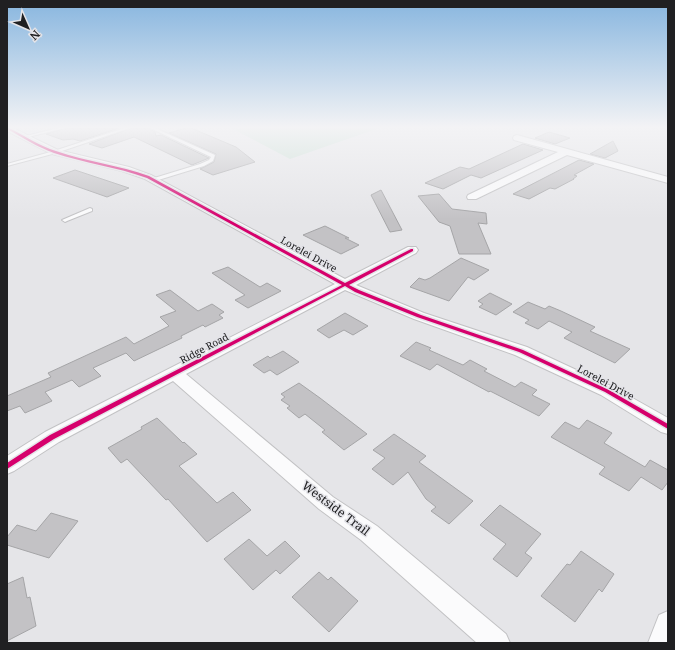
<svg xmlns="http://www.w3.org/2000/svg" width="675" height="650" font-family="'Noto Serif',serif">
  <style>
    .green { fill: #c8dfd3 }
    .building { fill: #c3c2c5; stroke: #a5a5a7 }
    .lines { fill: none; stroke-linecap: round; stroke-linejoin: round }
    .service-casing { stroke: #c2c2c4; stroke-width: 2 }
    .minor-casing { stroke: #c2c2c4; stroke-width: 2 }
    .service { fill: #fbfbfc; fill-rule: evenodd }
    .minor { fill: #fbfbfc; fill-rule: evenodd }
    .cycleway-casing { stroke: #e4e4e9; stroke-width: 3 }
    .cycleway { fill: #d6006c; fill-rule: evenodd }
    .labels { text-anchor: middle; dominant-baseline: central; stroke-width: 3; stroke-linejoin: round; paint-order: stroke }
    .street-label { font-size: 10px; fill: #202022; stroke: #e4e4e9 }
    .near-street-label { font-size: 12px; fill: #202022; stroke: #e4e4e9 }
  </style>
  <rect width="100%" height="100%" fill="#e5e5e8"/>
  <!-- green -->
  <path class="green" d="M244 128H379L290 159 235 130Z"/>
  <!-- building -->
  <path class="building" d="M66 128H119L80 141 73 139 63 140 46 134Z
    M131 128H149L155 132 156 136 161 135 209 158 192 165 134 137 102 148 89 144Z
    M186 128H191L236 147 255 162 213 175 200 169 214 162 216 154 169 133Z
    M549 132 570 138 555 144 535 138Z
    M613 141 618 151 605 158 590 154Z
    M523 144 543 150 481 178 471 175 443 189 425 183 460 167 469 169Z
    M579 160 594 164 574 175 577 176 573 179H574L555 189 550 188 529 199 513 194Z
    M75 170 129 188 107 197 53 178Z
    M381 190 402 230 390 232 371 195Z
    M439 194 452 209 486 213 487 224 478 223 491 254H459L450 226 439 222 418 196Z
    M325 226 349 238H345L359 245 341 254 303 235Z
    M461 258 489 270 474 280 468 277 449 301 410 287 419 278 425 280 430 278Z
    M228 267 260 287 267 283 281 291 248 308 235 300 245 295 212 273Z
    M170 290 198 311 212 304 224 312 219 315 223 318 205 327 203 325 181 336 182 338 134 361 126 353 93 368 101 376 79 387 72 380 45 392 52 401 25 413 20 406 7 411V396L51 377 48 373 126 337 134 344 169 326 160 317 176 311 156 295Z
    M490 293 512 304 496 315 479 307 483 304 478 301Z
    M528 302 545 309 549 306 561 311 595 327 590 331 630 349 615 363 564 338 572 332 549 321 538 329 525 323 529 320 513 312Z
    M345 313 368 326 353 335 344 330 329 338 317 330Z
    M416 342 431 348 429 350 463 365 470 360 487 369 484 371 515 387 521 382 537 390 532 395 550 404 539 416 490 391 489 392 437 364 430 370 400 356Z
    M283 351 299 362 277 375 270 370 264 373 253 365 268 356 270 358Z
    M299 383 320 398 367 434 344 450 322 432 325 430 305 414 299 418 287 408 290 406 281 400 285 397 281 394Z
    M157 418 183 443 184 442 197 454 179 466 217 503 233 492 251 510 207 542 168 499 166 500 127 459 121 463 108 448 142 429 141 427Z
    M587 420 612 433 604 443 645 467 650 460 668 470V482L662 490 641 477 629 491 599 474 605 467 551 437 565 422 579 429Z
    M394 434 426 456 419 462 473 501 449 524 431 511 436 507 426 499 408 472 393 485 372 469 385 458 373 450Z
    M500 505 541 534 525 553 532 558 517 577 493 559 506 544 480 525Z
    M51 513 78 521 49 558 7 545V537L17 525 36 531Z
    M249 539 267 556 285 541 300 556 280 574 276 570 253 590 224 559Z
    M581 551 614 574 602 592 599 589 575 622 541 596 567 564 570 565Z
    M319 572 328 580 331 577 358 601 329 632 292 597Z
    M23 577 27 598 30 597 36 626 7 641V584Z"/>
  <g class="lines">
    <defs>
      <path id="service" d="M58 128H65L24 138 22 137Z
        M124 128H130L56 153 7 166V164L54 151Z
        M150 128H155L215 155 213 161 204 166 155 181H151V179L200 164 209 160 211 157Z
        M90 208 92 209V211L67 221 65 222 62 220Z"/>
      <path id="minor" d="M7 128H13L58 150 129 167 151 175 345 279 408 247H416L418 250 416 253 356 285 424 313 527 347 613 387 668 418V434L661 432 601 395 515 355 414 319 345 290 186 374 333 497 377 526 506 634 510 643H477L361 540 319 509 173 381 59 442 14 471 7 474V456L45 432 335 284 145 179 122 171 52 154 7 131Z
        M517 135 668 177V183L567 155 476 199H468L467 197 468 195 558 152 514 140 513 138 514 136Z
        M668 611V643H648L659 615Z"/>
    </defs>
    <!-- service casing -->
    <use href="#service" class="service-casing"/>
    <!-- minor casing -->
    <use href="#minor" class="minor-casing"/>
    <!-- service -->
    <use href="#service" class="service"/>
    <!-- minor -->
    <use href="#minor" class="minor"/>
    <defs>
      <path id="cycleway" d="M7 128H9C25 136 40 146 56 151 87 162 119 165 149 176L345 283 411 249H413V251L349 285 359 290 421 315 523 350 609 390 668 424V429L605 392 519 352 417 317 355 292 345 286 54 439 7 469V463L50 435 342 285 147 178C117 167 84 163 54 153 37 147 22 137 7 129Z"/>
    </defs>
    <!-- cycleway casing -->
    <use href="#cycleway" class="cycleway-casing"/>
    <!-- cycleway -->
    <use href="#cycleway" class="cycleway"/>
  </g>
  <!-- sky -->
  <linearGradient id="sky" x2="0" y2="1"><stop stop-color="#88b6df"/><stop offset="0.58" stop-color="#f3f3f5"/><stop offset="1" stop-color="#f3f3f5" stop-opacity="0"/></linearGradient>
  <rect width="675" height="219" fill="url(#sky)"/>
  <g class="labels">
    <!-- street labels -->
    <g class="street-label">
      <text transform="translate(309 254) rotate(29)">Lorelei Drive</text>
      <text transform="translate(204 348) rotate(-28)">Ridge Road</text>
      <text transform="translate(606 382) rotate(28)">Lorelei Drive</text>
    </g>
    <!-- near-street labels -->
    <g class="near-street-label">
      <text transform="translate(336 508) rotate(37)">Westside Trail</text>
    </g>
  </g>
  <!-- border -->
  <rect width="675" height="650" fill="none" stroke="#202022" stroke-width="16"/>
  <!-- north arrow -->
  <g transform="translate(28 28) rotate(135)" stroke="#e4e4e9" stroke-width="3" paint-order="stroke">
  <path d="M0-3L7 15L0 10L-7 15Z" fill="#202022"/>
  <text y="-6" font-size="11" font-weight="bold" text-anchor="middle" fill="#202022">N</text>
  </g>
</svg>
